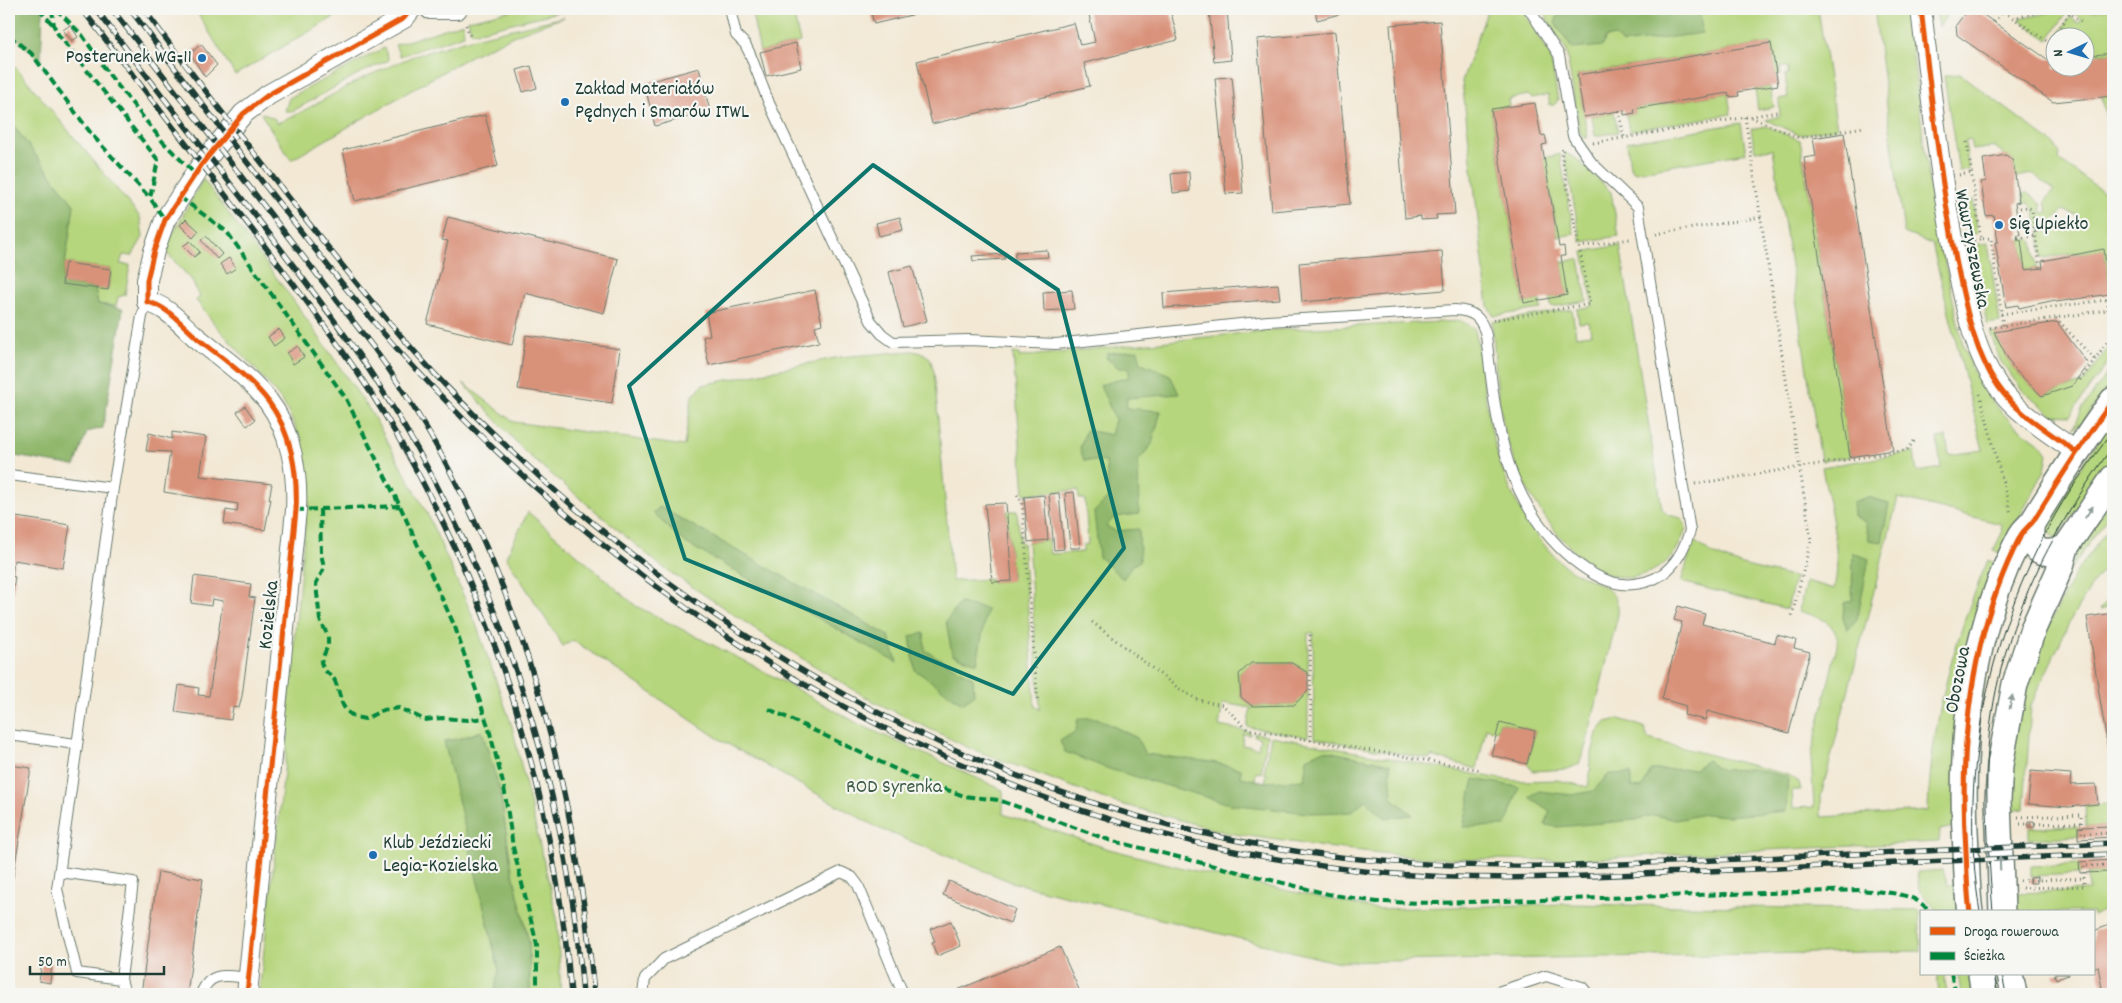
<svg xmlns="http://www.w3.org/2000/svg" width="2122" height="1003" font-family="Dekko,sans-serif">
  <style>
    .green { fill: #b6d67d; stroke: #6a8a58 }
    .forest { fill: #90b76c; stroke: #587a50 }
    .building { fill: #d9927a }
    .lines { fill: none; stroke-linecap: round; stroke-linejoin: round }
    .service-casing { stroke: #69796c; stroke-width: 12 }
    .minor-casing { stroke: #69796c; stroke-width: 22 }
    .tertiary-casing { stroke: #69796c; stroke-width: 28 }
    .path { stroke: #69796c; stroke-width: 3; stroke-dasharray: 1 4; stroke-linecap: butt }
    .service { stroke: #fff; stroke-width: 10 }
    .minor { stroke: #fff; stroke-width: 20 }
    .tertiary { stroke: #fff; stroke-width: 25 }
    .tram { stroke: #1f3d34; stroke-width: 1 }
    .rail-casing { stroke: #1f3d34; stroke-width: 5.5 }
    .rail { stroke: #f6f6f2; stroke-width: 4; stroke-dasharray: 11; stroke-linecap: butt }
    .quiet { stroke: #00873e; stroke-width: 4; stroke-dasharray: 8 4; stroke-linecap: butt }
    .cycleway-casing { stroke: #f6f6f2; stroke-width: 8 }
    .cycleway { stroke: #e8590c; stroke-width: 5 }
    .oneway { fill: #8f9e9a }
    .marked { fill: none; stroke: #0f766e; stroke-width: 4; stroke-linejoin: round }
    .poi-dot { fill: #1f6fb2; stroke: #f6f6f2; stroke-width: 2 }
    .labels { text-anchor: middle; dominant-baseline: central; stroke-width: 4.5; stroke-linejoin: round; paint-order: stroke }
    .poi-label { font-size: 20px; fill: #1f3d34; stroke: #f6f6f2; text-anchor: start }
    .street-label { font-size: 20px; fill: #1f3d34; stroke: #f6f6f2 }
    .park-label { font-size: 20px; fill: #3d5c43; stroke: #f6f6f2 }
  </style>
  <rect width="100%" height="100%" fill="#f6f6f2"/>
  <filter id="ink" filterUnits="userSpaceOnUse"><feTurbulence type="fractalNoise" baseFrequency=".02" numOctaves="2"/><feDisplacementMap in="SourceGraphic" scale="10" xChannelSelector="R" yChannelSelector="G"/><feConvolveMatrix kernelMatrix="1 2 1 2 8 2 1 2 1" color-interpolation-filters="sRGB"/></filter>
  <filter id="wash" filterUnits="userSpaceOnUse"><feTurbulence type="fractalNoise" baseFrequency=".0096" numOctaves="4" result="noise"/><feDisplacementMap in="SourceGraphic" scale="20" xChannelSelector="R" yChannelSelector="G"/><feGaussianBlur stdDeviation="1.12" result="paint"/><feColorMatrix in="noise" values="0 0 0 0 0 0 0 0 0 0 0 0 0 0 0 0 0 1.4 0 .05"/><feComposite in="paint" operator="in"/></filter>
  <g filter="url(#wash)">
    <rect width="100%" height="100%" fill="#f2e8d4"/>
    <!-- green -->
    <path class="green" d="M195 9H348L235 75Z
      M517 9H570L476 32 471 31 468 20Z
      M751 9H824L794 16 800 42 760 52Z
      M1488 9H1522L1550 55 1558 100 1554 105H1550L1548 95 1531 98 1528 95 1508 99 1509 106 1491 109 1524 303 1540 300 1541 309 1494 316 1488 306 1462 81Z
      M1545 9H1818L1837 128 1799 135 1766 120 1780 116 1779 99 1788 97 1785 75H1788V67H1780L1781 74 1776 75 1771 43 1577 75 1588 138H1585L1580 133 1566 50 1548 22Z
      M1874 9H1907L1931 199 1962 341 1973 371 1993 403 2012 423 2042 445 2048 454 2045 470 2000 553 1993 551 2002 533 2001 524 1898 498 1821 796V817L1928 811C1931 722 1953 642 1988 560L1997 564 1954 827 1940 830 1939 842 1553 860 1426 858 1325 847 1228 833 1110 801 969 748 869 699 772 640 661 566 525 452 463 383 514 422 684 446 692 397 702 385 840 357 911 351 923 353 930 358 934 372 952 581 991 579 992 582 1012 580 1007 511H1017L1020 543H1023L1035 706 1040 710 1028 542 1048 540 1050 554 1083 552V545L1088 544 1085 499H1079L1078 490 1024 494 1013 353 1019 354V357L1272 330 1461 321 1474 328 1476 334C1489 414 1490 475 1542 542 1549 551 1560 563 1569 569 1588 581 1621 585 1618 615L1586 745 1579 764 1568 769 1533 771 1527 764 1535 731 1500 722 1497 731 1486 728 1477 769 1431 756 1430 759 1314 738 1313 633H1308V673L1292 663H1251L1239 674 1241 697 1252 706 1294 705 1308 691V737L1247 727 1251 708 1223 703 1219 726 1250 732V735L1243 734 1242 745 1258 748 1260 738 1254 736 1255 733 1267 735 1261 773 1256 772 1255 780 1265 782 1267 774 1264 773 1271 736 1501 779 1518 781 1557 780 1588 787 1591 768 1589 766 1597 733 1606 722 1619 719 1644 727 1648 739 1789 775 1799 782 1801 790H1792L1793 808 1814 807 1811 757 1838 641C1833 619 1818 617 1799 611L1806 581 1834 589C1843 553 1828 503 1822 467L1914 452 1917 472 1941 468 1937 438 1946 437 1949 455 1983 450 1932 244 1904 233Z
      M1936 9H1951L1939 27Z
      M2068 9H2089L2088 12 2113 9V53L2085 54 2084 38H2056L2070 17 2079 23 2082 19Z
      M2061 10 2066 14 2048 40 2019 19Z
      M564 17 520 33 472 55 291 160 261 114 263 113 275 119 277 123 294 116 361 79 411 57 470 39Z
      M463 23 464 35 400 56 395 45Z
      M384 48 389 60 358 74 293 111H285L289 98Z
      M9 59 140 217 143 237 132 256 123 255 120 264 130 265 125 295 118 297 116 306 98 304 95 288 108 290 111 269 65 263 74 205 9 120Z
      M1960 74 2055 145 2060 154 2059 160 2113 199V307L2104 250 2042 258 2039 232 2073 227 2078 216 2063 210 2049 226 2038 228 2034 208 2029 203H2024L2023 194 2028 193 2041 203 2042 213 2048 212 2045 202 2054 190 2033 174 2016 177 2013 161 1995 147 1972 150 1970 139 1965 141 1969 170 1959 172 1944 76Z
      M1770 87 1774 107 1758 110 1755 89Z
      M1728 93 1731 114 1629 131 1626 115 1635 113 1634 109Z
      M2113 96V153L2102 97Z
      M1614 112 1618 132 1595 136 1592 116Z
      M1741 123 1746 153 1635 172 1630 168 1627 142Z
      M1766 126 1800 140 1850 457 1821 461 1773 149 1755 151 1751 129Z
      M1564 152 1577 159 1611 192 1619 236 1581 242Z
      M1560 154 1574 234 1558 237 1544 158Z
      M203 179 296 304 371 412 427 513 476 624 512 726 557 918 561 994H530L529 942 511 865 500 791 481 731 459 739 445 741 499 970 494 994H259L289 727 286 726 305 526 304 461 295 426 284 404 267 382 216 326 196 300 200 297 191 279 164 250Z
      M1973 200 1978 233 1969 235 1963 202Z
      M2031 239 2033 241 2037 268 2025 270 2021 240Z
      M1988 243 2000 322 1987 324 1971 245Z
      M1620 245 1662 509 1668 515 1682 518 1686 528C1676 558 1664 569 1634 577 1615 582 1590 566 1577 554 1539 518 1511 469 1502 417 1496 386 1495 354 1492 322L1572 309 1576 336 1591 334 1589 322 1579 323 1577 309 1593 306 1583 252Z
      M1579 259 1587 301 1551 307 1550 298 1567 295 1562 262Z
      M1990 332H1994L2013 368 2042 396 2084 382 2113 341V355L2070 416 2053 415 2021 389 2000 360Z
      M2113 365V380L2082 423 2074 428 2082 409Z
      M2113 419V457L2057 538 2042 529 2055 506Z
      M2113 496V510L2070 570 2079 547Z
      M528 512 636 606 758 668 861 725 1003 790V814L1109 849 1207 874 1376 909 1566 904 1919 910 1921 951 1335 962 1014 883 878 828 719 739 573 640 563 646 506 557Z
      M2113 522V558L2096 579 2072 617 2031 705 2024 809 2007 811 2012 741 2034 653 2075 574Z
      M1694 540C1716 564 1764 569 1795 578L1787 609 1681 582Z
      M2113 593V607L2100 610Z
      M2113 804V826L2086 827 2085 805Z
      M2077 826 2078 836 2029 839V828Z
      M2079 864 2080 874 2031 876V866Z
      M1943 870 1948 885 1958 884V912H1938L1919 890 1917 872Z
      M2113 872V906L2093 916V912H2013L2011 896 2018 893 2089 890 2088 873Z
      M1937 974H1944L1947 994H1939Z
      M1958 974H1969L1972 994H1961Z"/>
    <!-- forest -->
    <path class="forest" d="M9 9H41L43 11 41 61 9 31Z
      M1560 9H1700L1702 33 1622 44 1615 36 1605 38 1603 46 1572 49 1555 23Z
      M9 120 74 205 62 284 95 288 98 304 123 309 103 428 87 432 75 466 9 455Z
      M1138 350 1141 363 1170 375 1179 394 1127 398 1126 408 1161 411 1152 444 1138 461 1139 514 1115 517 1106 526 1115 531 1139 529 1140 561 1133 565 1123 579 1099 557 1094 512 1109 497 1106 462 1084 460 1080 448 1086 430 1111 435 1115 419 1100 385 1129 377V368H1119L1106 358 1108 353Z
      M1868 497 1889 503 1882 542 1869 540 1865 522 1854 516 1853 502Z
      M660 507 889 636 897 663 684 542 653 513Z
      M1853 553 1869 559 1857 620 1848 630 1843 618 1844 603 1852 601Z
      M960 603 987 609 977 663 952 654 946 621Z
      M924 633 925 650 973 678 974 695 962 703 915 670 910 636Z
      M1078 718H1097L1137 738 1145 754 1212 762 1241 769V777L1265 782 1304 780 1307 758 1323 750 1390 764 1392 798 1413 815 1385 818 1365 800 1351 812 1308 813 1230 804 1109 769 1065 752 1060 741 1076 731Z
      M482 731 500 791 511 865 529 942 530 994H494L499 970 444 741 459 739Z
      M1707 760 1721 770 1751 769 1788 777 1786 811 1728 816 1705 814 1676 820 1654 815 1635 820 1558 827 1545 825 1550 811 1529 797 1539 791 1572 795 1593 791 1609 774 1631 773V787L1642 788 1651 770 1695 769Z
      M1474 779 1519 787 1506 826 1463 827Z"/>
    <g id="blocks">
      <!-- building -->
      <path class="building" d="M870 9H936L874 24Z
        M1092 9H1170L1178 40 1084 63 1090 86 932 124 917 61 1074 23 1080 45 1095 42 1088 10Z
        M1209 9H1227L1231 60 1214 62Z
        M1315 9H1338L1340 14 1317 20Z
        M1968 9H1975L2047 59H2054V68H2084V56L2113 53V96L2053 102 1957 35 1956 25Z
        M1440 21 1455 214 1436 215 1437 219 1421 220V216L1405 218 1390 25Z
        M70 25 78 37 72 41 63 30Z
        M1335 32 1350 204 1272 211 1257 39Z
        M796 43 801 68 766 76 760 52Z
        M1771 43 1778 85 1738 92 1739 96 1729 97 1728 93 1634 109 1635 113 1624 115V110L1584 117 1577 75Z
        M201 44 217 65 205 77 190 54Z
        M531 66 537 88 523 92 517 70Z
        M699 68 710 111 655 126 644 83Z
        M1232 77 1243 193 1226 194 1215 78Z
        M1535 103 1541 136 1545 135 1547 144 1542 145 1559 247 1564 246 1565 256H1561L1567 295 1524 303 1491 109Z
        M485 115 498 166 355 201 343 150Z
        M1844 133 1893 450 1850 457 1804 158 1816 156 1813 138Z
        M2006 155 2013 161 2019 202 2015 203 2020 235H2017L2018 240H2021L2025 270 2043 268 2042 261 2104 249 2110 294 2056 302 2055 300 2019 308 2018 305 2006 307 1995 242H1998L1994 215 1986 216 1981 182 1986 181 1983 159Z
        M1189 172 1190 191 1173 193 1171 174Z
        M448 217 618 259 604 313 525 293 512 345 427 324 448 241 442 240Z
        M900 217 903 230 879 236 876 223Z
        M186 219 199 231 193 238 180 225Z
        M206 236 222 254 217 259 201 240Z
        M190 241 200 252 194 257 183 246Z
        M1047 250 1048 257 1015 259V252Z
        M1442 251 1445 290 1302 302 1299 263Z
        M1005 254V259L973 261 972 256Z
        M229 258 236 268 227 274 220 264Z
        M65 263 111 269 108 290 62 284Z
        M912 266 927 321 903 327 889 272Z
        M1278 284 1280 299 1164 308 1163 293Z
        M815 290 822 324 815 326 819 342 709 365 703 337 710 335 706 313Z
        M1072 290 1074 309 1044 311 1043 292Z
        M2057 322 2088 364 2072 386 2042 396 2013 368 1994 332Z
        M279 329 285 338 274 346 268 337Z
        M526 335 620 349 612 403 518 389Z
        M298 346 304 357 293 364 287 353Z
        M245 406 255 420 247 426 237 412Z
        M172 432 206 437 200 476 272 484 269 499H271L265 530 224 524 226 510 237 512 238 504 164 492 170 452 146 451 149 433 172 439Z
        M1074 492 1080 548H1070L1065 493Z
        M1059 493 1064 549 1054 550 1049 494Z
        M1044 495 1048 540 1028 542 1024 497Z
        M1006 503 1012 581 992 582 985 504Z
        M9 516 70 525 63 568 14 560 12 576 15 577 10 610Z
        M194 576 251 584 249 597 255 598 242 696 239 708 233 707 231 720 175 712 179 685 199 688 198 695 209 696 223 601 212 599 211 606 191 603Z
        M1678 606 1705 614 1702 624 1775 643 1777 635 1796 640 1794 648 1810 652 1789 733 1707 711 1705 720 1684 715 1686 706 1662 699 1682 622 1674 620Z
        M2113 613V768H2111L2087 617Z
        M1251 663H1292L1308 673V691L1294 705 1252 706 1241 697 1239 674Z
        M1500 722 1535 731 1527 764 1491 755Z
        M9 765 31 768 10 895H9Z
        M2031 771 2071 774 2070 785 2096 784 2098 804 2069 807 2028 804Z
        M2028 821H2034L2035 827H2028Z
        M2113 826V837L2078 839V827Z
        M2113 860V872L2080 873 2079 862Z
        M158 872 203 879 187 994H141Z
        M2037 877V883H2030V878Z
        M949 881 1015 909 1010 923 943 895Z
        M951 921 961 946 937 956 932 943 935 942 930 929Z
        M2113 924V994H2103L2098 966 2093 968V931Z
        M1060 947 1081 994H948Z
        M42 962 52 963 50 983 39 981Z
        M2054 974H2069V975L2056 979Z"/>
    </g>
  </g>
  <g filter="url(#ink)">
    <use href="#blocks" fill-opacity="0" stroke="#69796c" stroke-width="1"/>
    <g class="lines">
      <defs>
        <path id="service" d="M730 9 736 35 745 44 750 54 769 103 871 321 882 334 893 342 968 340 1056 344 1268 321 1455 310C1474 311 1481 317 1486 335 1496 420 1502 500 1572 559 1589 573 1611 587 1634 584 1666 581 1681 559 1690 531L1638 207 1591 162 1573 136 1559 55 1529 9
          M9 475 113 488
          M9 735 76 744
          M60 872 133 882 121 979 77 973 57 889 113 488 142 316 147 302
          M121 979 125 994
          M201 994C210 970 227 976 249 978
          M643 994 645 979 664 959 841 872 852 877 858 885 903 994
          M1492 994 1546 976 1582 987 1588 994"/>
        <path id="minor" d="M430 9H457
          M1921 9C1931 94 1940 180 1957 265 1966 307 1973 350 1998 386 2017 414 2050 432 2076 452
          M247 994 296 510C298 473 291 431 268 401 249 376 220 357 196 337 182 325 166 305 147 302V280L154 251 165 220 202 164 243 114 268 95 404 18 411 9"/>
        <path id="tertiary" d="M2032 523C2026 550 2042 559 2066 547
          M1970 912C1967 892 1967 871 1966 851 1959 744 1970 634 2020 537 2023 530 2030 526 2034 520 2059 479 2085 439 2113 400
          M2002 912 1998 800 2000 765 2015 684 2033 629 2061 566 2066 547 2113 478
          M1981 974 1984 994
          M2010 974 2014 994"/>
      </defs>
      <!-- service casing -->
      <use href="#service" class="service-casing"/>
      <!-- minor casing -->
      <use href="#minor" class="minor-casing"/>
      <!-- tertiary casing -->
      <use href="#tertiary" class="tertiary-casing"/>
      <!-- path -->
      <path class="path" d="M2000 9 2051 44 2052 59
        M2029 9 2030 14
        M2064 9 2081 21
        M2013 18 2056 9
        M1994 22 2003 11
        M466 25 470 36
        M2049 43 2070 13
        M1619 111 1624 137
        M1745 117 1811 540 1792 616
        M1751 117 1799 138 1864 127
        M1967 142 1981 239 1991 238 2003 326
        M1593 143 1777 112
        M1959 175 1972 173
        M2020 208 2028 207 2032 210 2040 268
        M2035 230 2057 227 2071 220
        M1656 234 1761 217
        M2018 238 2036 236
        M1969 241 1981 239
        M1579 247 1630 239
        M2001 314 2106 300 2108 310
        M2056 318 2095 360
        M1493 320 1590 304 1561 152 1565 147
        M1990 328 2113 309
        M2080 380 2113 334
        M1980 394 2011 514
        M1695 484 1907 450 1915 440
        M1017 495 1022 502 1038 703
        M1092 622 1178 688 1198 700 1223 705 1247 729 1482 770
        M1310 635 1311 741
        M2018 817 2081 815 2082 834 2113 833
        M2020 824 2082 823
        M2020 881 2084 878
        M2022 888 2084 886V866L2113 865
        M2053 994H2054"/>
      <!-- service -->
      <use href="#service" class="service"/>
      <!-- minor -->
      <use href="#minor" class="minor"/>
      <!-- tertiary -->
      <use href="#tertiary" class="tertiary"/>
      <!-- tram -->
      <path class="tram" d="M1980 912C1958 781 1986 644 2048 528 2066 493 2090 462 2113 431
        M1993 912C1989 864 1986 816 1987 768 1991 645 2043 543 2113 446
        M1994 974 1998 994
        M2002 974 2006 994"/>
      <defs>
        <path id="rail" d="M82 9C140 85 199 160 257 236 307 302 358 367 399 439 496 609 555 799 571 994
          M96 9C153 85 213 161 271 236 307 284 344 331 377 382 494 565 566 777 583 994
          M112 9 373 347C509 534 574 766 594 994
          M130 9C179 74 228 138 278 202 321 257 363 312 410 363 670 646 1008 842 1395 874 1499 882 1604 875 1708 871 1843 865 1978 860 2113 854
          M144 9C185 66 229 121 272 176 328 248 384 320 446 386 664 614 948 788 1260 845 1364 865 1470 867 1575 866L2113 843"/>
      </defs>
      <!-- rail casing -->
      <use href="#rail" class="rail-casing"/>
      <!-- rail -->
      <use href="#rail" class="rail"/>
      <!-- quiet -->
      <path class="quiet" d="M39 9 54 26
        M52 9 54 26 58 34 158 160 150 198 165 220
        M56 9 82 35 111 77 163 142 195 174
        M9 36 31 53 93 136 150 198
        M180 197 227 232 345 397 400 506 455 627 489 729 504 787 513 847 537 945V994
        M320 509 321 553 324 568 316 584 320 620 328 636V645L321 662C324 674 331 673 335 681 343 700 339 715 365 719L383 710 399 708 425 720 442 718 468 720 485 718
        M296 510 400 506
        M769 709 914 778 964 796 999 800 1109 840 1328 894 1377 902 1438 903 1862 890C1884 893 1916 891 1929 912
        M1951 974 1956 994"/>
      <defs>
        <path id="cycleway" d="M1921 9C1931 94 1940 180 1957 265 1966 307 1973 350 1998 386 2017 414 2050 432 2076 452
          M1970 912C1967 892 1967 871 1966 851 1959 744 1970 634 2020 537 2023 530 2030 526 2034 520 2059 479 2085 439 2113 400
          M247 994 296 510C298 473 291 431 268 401 249 376 220 357 196 337 182 325 166 305 147 302V280L154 251 165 220 202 164 243 114 268 95 404 18 411 9"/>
      </defs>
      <!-- cycleway casing -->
      <use href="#cycleway" class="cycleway-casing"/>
      <!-- cycleway -->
      <use href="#cycleway" class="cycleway"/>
    </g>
    <!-- one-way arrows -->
    <defs><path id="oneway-solid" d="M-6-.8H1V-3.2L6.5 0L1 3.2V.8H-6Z" transform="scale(1.25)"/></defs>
    <g class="oneway">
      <use href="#oneway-solid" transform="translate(2089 512) rotate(-56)"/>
      <use href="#oneway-solid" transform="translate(2011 702) rotate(-78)"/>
      <use href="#oneway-solid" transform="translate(2000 863) rotate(-92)"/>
    </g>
  </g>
  <!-- marked area -->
  <path class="marked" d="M873 165 1058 290 1124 548 1013 694 685 559 629 386Z"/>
  <!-- markers -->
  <g class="poi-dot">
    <circle cx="202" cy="58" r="5"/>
    <circle cx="565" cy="102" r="5"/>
    <circle cx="1999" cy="225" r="5"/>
    <circle cx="373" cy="855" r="5"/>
  </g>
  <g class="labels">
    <!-- poi labels -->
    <g class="poi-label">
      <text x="192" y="58" text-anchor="end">Posterunek WG-11</text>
      <text x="575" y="90">Zakład Materiałów<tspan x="575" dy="23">Pędnych i Smarów ITWL</tspan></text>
      <text x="2009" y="225">Się Upiekło</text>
      <text x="383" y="844">Klub Jeździecki<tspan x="383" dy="23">Legia-Kozielska</tspan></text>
    </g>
    <!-- street labels -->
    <g class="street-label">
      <text transform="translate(1971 249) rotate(79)">Wawrzyszewska</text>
      <text transform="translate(270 615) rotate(-84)">Kozielska</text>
      <text transform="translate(1959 680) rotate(-79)">Obozowa</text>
    </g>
    <!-- park labels -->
    <g class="park-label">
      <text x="894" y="788">ROD Syrenka</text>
    </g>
  </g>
  <!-- margin -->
  <rect width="2122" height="1003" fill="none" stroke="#f6f6f2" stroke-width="30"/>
  <!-- legend -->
  <rect x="1920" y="910" width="175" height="65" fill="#f6f6f2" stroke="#a0aca6"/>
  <rect x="1930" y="927" width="25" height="8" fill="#e8590c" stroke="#a0aca6"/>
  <text x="1964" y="936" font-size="15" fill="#1f3d34">Droga rowerowa</text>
  <rect x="1930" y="952" width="25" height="8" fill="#00873e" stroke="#a0aca6"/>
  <text x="1964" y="960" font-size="15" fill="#1f3d34">Ścieżka</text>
  <!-- north arrow -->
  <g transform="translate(2070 52) rotate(265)"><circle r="24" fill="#f6f6f2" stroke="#a0aca6"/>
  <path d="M0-4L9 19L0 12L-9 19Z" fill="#1f6fb2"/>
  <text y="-8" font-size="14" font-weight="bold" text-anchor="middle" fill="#1f3d34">N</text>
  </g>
  <!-- scale -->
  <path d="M30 966v8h134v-8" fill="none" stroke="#1f3d34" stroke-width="2.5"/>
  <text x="38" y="966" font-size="15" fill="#1f3d34" stroke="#f6f6f2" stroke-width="4" paint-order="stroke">50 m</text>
</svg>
